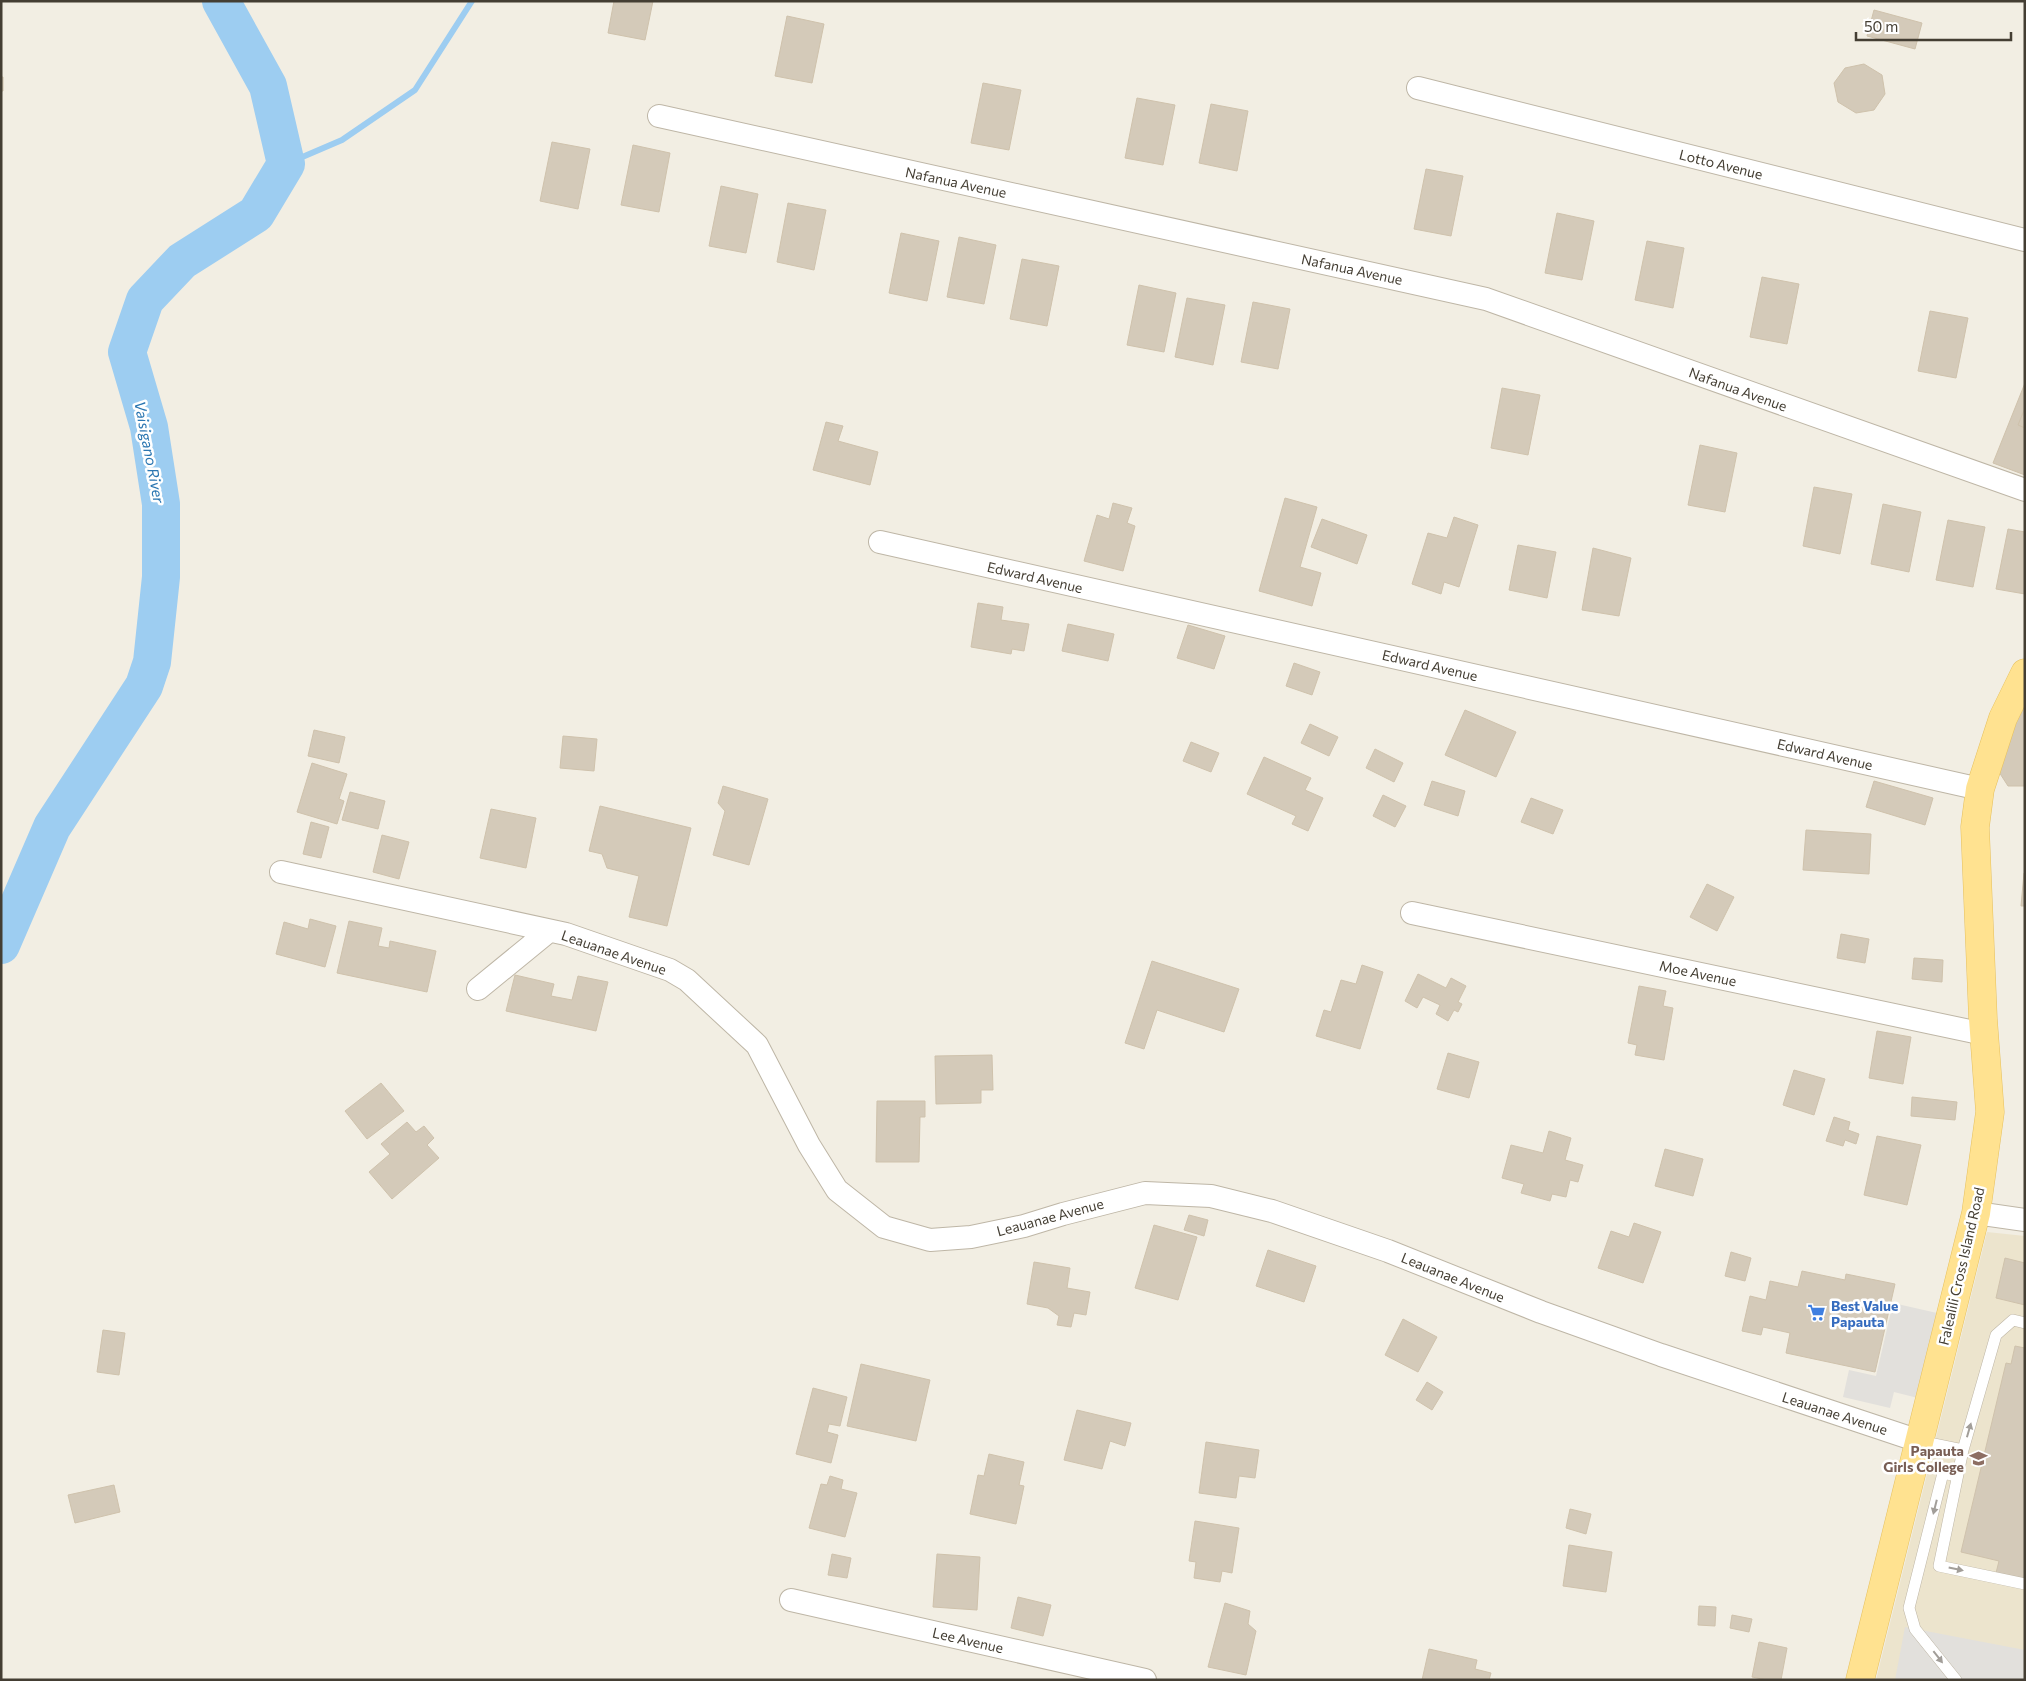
<svg xmlns="http://www.w3.org/2000/svg" width="2026" height="1681" font-family="Commissioner,sans-serif">
  <style>
    .education { fill: #ece4cd }
    .parking { fill: #e2e0dc }
    .lines { fill: none; stroke-linecap: round; stroke-linejoin: round }
    .stream { stroke: #9dcdf1; stroke-width: 6 }
    .river { stroke: #9dcdf1; stroke-width: 38 }
    .building { fill: #d4cab9; stroke: #cfc2ac }
    .lane-casing { stroke: #beb6a6; stroke-width: 12 }
    .street-casing { stroke: #beb6a6; stroke-width: 24 }
    .primary-casing { stroke: #e6c05e; stroke-width: 29 }
    .lane { stroke: #fff; stroke-width: 11 }
    .street { stroke: #fff; stroke-width: 22 }
    .primary { stroke: #ffe290; stroke-width: 28 }
    .oneway { fill: #a29e99 }
    .labels { text-anchor: middle; dominant-baseline: central; stroke-width: 5; stroke-linejoin: round; paint-order: stroke }
    .street-label { font-size: 14px; fill: #443e33; stroke: #fff }
    .shop-label { font-size: 14px; font-weight: bold; fill: #366cbe; stroke: #fff; text-anchor: start }
    .education-label { font-size: 14px; font-weight: bold; fill: #785e54; stroke: #fff; text-anchor: end }
    .water-label { font-size: 15px; font-style: italic; fill: #2b76b1; stroke: #fff }
  </style>
  <rect width="100%" height="100%" fill="#f2eee3"/>
  <!-- education -->
  <path class="education" d="M1987 1232 2025 1236V1680H1876Z"/>
  <!-- parking -->
  <path class="parking" d="M1893 1303 1937 1313 1918 1398 1894 1392 1890 1408 1843 1397 1849 1370 1876 1376Z
    M1905 1627 2025 1650V1680H1895Z"/>
  <g class="lines">
    <!-- stream -->
    <path class="stream" d="M286 164 342 140 415 90 472 1"/>
    <!-- river -->
    <path class="river" d="M1 945 52 827 144 686 152 662 161 577V504L149 427 127 352 145 300 182 261 256 214 286 164 268 86 221 1"/>
  </g>
  <!-- building -->
  <path class="building" d="M614 1H653L645 40 608 33Z
    M1874 10 1922 23 1915 49 1867 36Z
    M787 16 824 24 812 83 775 76Z
    M1864 64 1882 75 1885 94 1874 110 1856 113 1838 102 1834 83 1845 68Z
    M1 77H3V91H1Z
    M983 83 1021 90 1009 150 971 143Z
    M1137 98 1175 105 1163 165 1125 158Z
    M1211 104 1248 111 1237 171 1199 163Z
    M552 142 590 149 578 209 540 201Z
    M633 145 670 153 659 212 621 205Z
    M1426 169 1463 176 1451 236 1414 229Z
    M721 186 758 194 746 253 709 246Z
    M788 203 826 210 814 270 777 262Z
    M1557 213 1594 221 1582 280 1545 273Z
    M901 233 939 241 927 301 889 293Z
    M959 237 996 245 984 304 947 297Z
    M1647 241 1684 248 1673 308 1635 300Z
    M1022 259 1059 266 1047 326 1010 319Z
    M1762 277 1799 284 1787 344 1750 337Z
    M1139 285 1176 293 1164 352 1127 345Z
    M1187 298 1225 305 1213 365 1175 357Z
    M1253 302 1290 309 1278 369 1241 362Z
    M1930 311 1968 318 1956 378 1918 371Z
    M2025 383V475L1993 463Z
    M1502 388 1540 395 1528 455 1491 448Z
    M2025 408V428L2018 425Z
    M826 422 843 426 838 441 878 452 870 485 813 470Z
    M1700 445 1737 453 1725 512 1688 505Z
    M1814 487 1852 494 1840 554 1803 546Z
    M1285 498 1317 507 1300 567 1321 573 1312 606 1259 591Z
    M1113 503 1132 508 1127 523 1135 526 1123 571 1084 561 1097 515 1109 519Z
    M1883 504 1921 512 1909 572 1871 564Z
    M1454 517 1478 525 1459 587 1444 582 1441 594 1412 584 1428 533 1447 538Z
    M1322 519 1367 535 1357 564 1311 547Z
    M1948 520 1985 527 1973 587 1936 580Z
    M2008 529 2025 532V594L1996 589Z
    M1518 545 1556 552 1547 598 1509 590Z
    M1593 548 1631 558 1619 616 1582 610Z
    M978 603 1003 607 1001 620 1029 624 1024 651 1012 649 1011 654 971 647Z
    M1068 624 1114 634 1108 661 1062 651Z
    M1188 625 1225 636 1214 669 1177 658Z
    M1294 663 1320 672 1312 695 1286 686Z
    M2025 694V786H2008L1999 772Z
    M1465 710 1516 732 1496 777 1445 755Z
    M1310 724 1338 737 1329 756 1301 743Z
    M314 730 345 737 339 763 308 756Z
    M563 736 597 739 594 771 560 768Z
    M1191 742 1219 753 1211 772 1183 761Z
    M1375 749 1403 763 1394 782 1366 768Z
    M1264 757 1311 778 1305 790 1323 798 1308 831 1292 824 1296 816 1247 794Z
    M312 763 347 774 339 799 344 801 337 824 297 812Z
    M1432 781 1465 791 1458 816 1424 805Z
    M1874 781 1933 798 1925 825 1866 807Z
    M723 786 768 799 749 865 713 855 725 811 718 803Z
    M350 792 385 801 378 829 342 820Z
    M1383 795 1406 806 1395 827 1373 816Z
    M1531 798 1563 810 1553 834 1521 822Z
    M600 806 691 828 667 926 629 917 639 876 607 868 602 854 589 851Z
    M491 809 536 818 526 868 480 858Z
    M311 822 329 827 321 858 303 854Z
    M1806 830 1871 834 1869 874 1803 870Z
    M382 835 409 842 399 879 373 872Z
    M2024 873H2025V906H2021Z
    M1707 884 1734 897 1717 931 1690 917Z
    M310 919 336 926 325 967 276 954 284 922 308 929Z
    M349 921 382 928 378 946 389 948 390 941 436 951 427 992 337 973Z
    M1841 934 1869 939 1865 963 1837 958Z
    M1914 958 1943 960 1942 982 1912 979Z
    M1152 961 1239 989 1224 1032 1157 1010 1144 1049 1125 1043Z
    M1362 965 1383 972 1360 1049 1316 1036 1324 1010 1331 1012 1341 980 1356 984Z
    M1418 974 1446 988 1451 978 1466 986 1458 1002 1462 1004 1458 1012 1454 1010 1448 1021 1436 1014 1440 1005 1423 997 1417 1008 1405 1001Z
    M515 975 554 984 551 996 572 1000 578 976 608 982 596 1031 506 1011Z
    M1639 986 1666 991 1663 1006 1673 1008 1664 1060 1635 1055 1637 1045 1628 1043Z
    M1877 1031 1911 1037 1903 1084 1869 1078Z
    M1448 1053 1479 1062 1469 1098 1437 1089Z
    M992 1055 993 1090H981V1103L936 1104 935 1056Z
    M1794 1070 1825 1079 1814 1115 1783 1105Z
    M381 1083 404 1111 367 1139 345 1111Z
    M1912 1097 1957 1102 1955 1120 1911 1116Z
    M877 1101H925V1117H920L919 1162H876Z
    M1834 1117 1850 1122 1848 1130 1859 1134 1856 1144 1845 1140 1843 1146 1826 1141Z
    M407 1122 416 1132 424 1126 434 1138 427 1145 439 1158 392 1199 369 1172 390 1154 381 1144Z
    M1549 1131 1571 1138 1565 1160 1583 1165 1578 1182 1570 1180 1566 1197 1552 1194 1550 1201 1521 1193 1524 1184 1502 1178 1511 1145 1543 1153Z
    M1877 1136 1921 1145 1907 1205 1864 1195Z
    M1665 1149 1703 1159 1693 1196 1655 1186Z
    M1189 1215 1208 1220 1204 1236 1184 1230Z
    M1634 1223 1661 1232 1643 1283 1598 1268 1611 1231 1629 1237Z
    M1154 1225 1197 1237 1178 1300 1135 1288Z
    M1268 1250 1316 1266 1304 1302 1256 1286Z
    M1731 1252 1751 1258 1745 1281 1725 1276Z
    M2005 1258 2025 1263V1305L1996 1298Z
    M1034 1262 1070 1268 1067 1288 1090 1292 1086 1315 1074 1313 1071 1327 1057 1325 1059 1316 1048 1308 1027 1304Z
    M1802 1271 1845 1280 1846 1274 1895 1284 1875 1372 1786 1353 1790 1333 1763 1327 1761 1335 1742 1331 1750 1296 1766 1300 1770 1281 1798 1287Z
    M1403 1319 1437 1337 1418 1372 1385 1355Z
    M103 1330 125 1333 119 1375 97 1372Z
    M2015 1346 2025 1348V1588L1994 1581 1999 1561 1961 1552 2006 1363 2011 1364Z
    M861 1364 930 1380 916 1441 847 1426Z
    M1427 1382 1443 1392 1432 1410 1416 1400Z
    M813 1388 847 1397 840 1426 829 1424 827 1432 838 1435 831 1463 796 1454Z
    M1077 1410 1131 1423 1125 1446 1110 1441 1102 1469 1064 1460Z
    M1206 1442 1259 1450 1255 1478 1239 1476 1236 1498 1199 1493Z
    M989 1454 1024 1462 1019 1485 1024 1486 1016 1524 970 1514 978 1475 984 1476Z
    M830 1476 843 1480 841 1489 857 1493 845 1537 809 1528 821 1484 827 1485Z
    M114 1485 120 1512 75 1523 68 1495Z
    M1570 1509 1591 1514 1586 1534 1566 1528Z
    M1195 1521 1239 1528 1232 1573 1222 1571 1220 1582 1194 1578 1196 1562 1189 1561Z
    M1569 1545 1612 1552 1606 1592 1563 1586Z
    M832 1554 851 1558 847 1578 828 1575Z
    M937 1554 980 1557 977 1610 933 1607Z
    M1018 1597 1051 1605 1043 1636 1011 1628Z
    M1225 1603 1250 1611 1248 1624 1256 1631 1246 1675 1208 1667Z
    M1699 1606 1716 1607 1715 1626 1698 1625Z
    M1732 1615 1752 1619 1749 1632 1730 1628Z
    M1759 1642 1787 1648 1781 1680H1767L1752 1677Z
    M1429 1649 1477 1660 1475 1669 1491 1673 1489 1680H1422Z"/>
  <g class="lines">
    <defs>
      <path id="lane" d="M1919 1441 1963 1450 1996 1335 2013 1320 2025 1323
        M1963 1450 1939 1566 2025 1584
        M1956 1680 1915 1629 1909 1608 1943 1473 1957 1476"/>
      <path id="street" d="M1418 88 2025 240
        M659 116 1486 299 2025 490
        M880 542 1980 789
        M281 872 566 934 670 970 687 980 757 1045 809 1145 837 1190 884 1227 930 1240 971 1237 1024 1226 1063 1214 1145 1193 1211 1196 1272 1211 1388 1251 1541 1312 1661 1355 1919 1441
        M1412 913 1984 1034
        M478 989 549 931
        M1976 1213 2025 1220
        M791 1600 1145 1680"/>
      <path id="primary" d="M1860 1680 1976 1213 1990 1112 1983 1019 1975 827 1980 789 2003 718 2025 673"/>
    </defs>
    <!-- lane casing -->
    <use href="#lane" class="lane-casing"/>
    <!-- street casing -->
    <use href="#street" class="street-casing"/>
    <!-- primary casing -->
    <use href="#primary" class="primary-casing"/>
    <!-- lane -->
    <use href="#lane" class="lane"/>
    <!-- street -->
    <use href="#street" class="street"/>
    <!-- primary -->
    <use href="#primary" class="primary"/>
  </g>
  <!-- one-way arrows -->
  <defs><path id="oneway-solid" d="M-6-.8H1V-3.2L6.5 0L1 3.2V.8H-6Z" transform="scale(1.25)"/></defs>
  <g class="oneway">
    <use href="#oneway-solid" transform="translate(1969 1430) rotate(-74)"/>
    <use href="#oneway-solid" transform="translate(1935 1507) rotate(104)"/>
    <use href="#oneway-solid" transform="translate(1956 1569) rotate(12)"/>
    <use href="#oneway-solid" transform="translate(1938 1657) rotate(52)"/>
  </g>
  <!-- icons -->
  <defs>
    <symbol id="supermarket-bare" viewBox="-9 -9 18 18"><path d="M-6-5.5h2.5l.6 2H6L4.5 2H-2.5L-4.4-4H-6ZM-1.5 3.2a1.3 1.3 0 1 0 .1 0ZM3 3.2a1.3 1.3 0 1 0 .1 0Z" fill="#3f7fe0" stroke="#fff" stroke-width="2.5" paint-order="stroke"/></symbol>
    <symbol id="school-bare" viewBox="-9 -9 18 18"><path d="M0-5L7-2L0 1L-7-2ZM-4 1L0 2.5L4 1V4Q0 6-4 4Z" fill="#8d6e63" stroke="#fff" stroke-width="2.5" paint-order="stroke"/></symbol>
  </defs>
  <g fill-rule="evenodd">
    <use href="#supermarket-bare" x="1804" y="1300" width="25" height="25"/>
    <use href="#school-bare" x="1966" y="1446" width="25" height="25"/>
  </g>
  <g class="labels">
    <!-- street labels -->
    <g class="street-label">
      <text transform="translate(1721 164) rotate(14)">Lotto Avenue</text>
      <text transform="translate(956 182) rotate(12)">Nafanua Avenue</text>
      <text transform="translate(1352 269) rotate(12)">Nafanua Avenue</text>
      <text transform="translate(1738 389) rotate(20)">Nafanua Avenue</text>
      <text transform="translate(1035 577) rotate(13)">Edward Avenue</text>
      <text transform="translate(1430 665) rotate(13)">Edward Avenue</text>
      <text transform="translate(1825 754) rotate(13)">Edward Avenue</text>
      <text transform="translate(614 952) rotate(19)">Leauanae Avenue</text>
      <text transform="translate(1698 973) rotate(12)">Moe Avenue</text>
      <text transform="translate(1050 1217) rotate(-15)">Leauanae Avenue</text>
      <text transform="translate(1961 1266) rotate(-77)">Falealili Cross Island Road</text>
      <text transform="translate(1453 1277) rotate(22)">Leauanae Avenue</text>
      <text transform="translate(1835 1413) rotate(18)">Leauanae Avenue</text>
      <text transform="translate(968 1640) rotate(13)">Lee Avenue</text>
    </g>
    <!-- shop labels -->
    <g class="shop-label">
      <text x="1831" y="1305">Best Value<tspan x="1831" dy="16">Papauta</tspan></text>
    </g>
    <!-- education labels -->
    <g class="education-label">
      <text x="1964" y="1450">Papauta<tspan x="1964" dy="16">Girls College</tspan></text>
    </g>
    <!-- water labels -->
    <g class="water-label">
      <text transform="translate(150 452) rotate(79)">Vaisigano River</text>
    </g>
  </g>
  <!-- border -->
  <rect width="2026" height="1681" fill="none" stroke="#443e33" stroke-width="5"/>
  <!-- scale -->
  <path d="M1856 32v8h155v-8" fill="none" stroke="#443e33" stroke-width="2.5"/>
  <text x="1864" y="32" font-size="15" fill="#443e33" stroke="#ffffff" stroke-width="4" paint-order="stroke">50 m</text>
</svg>
